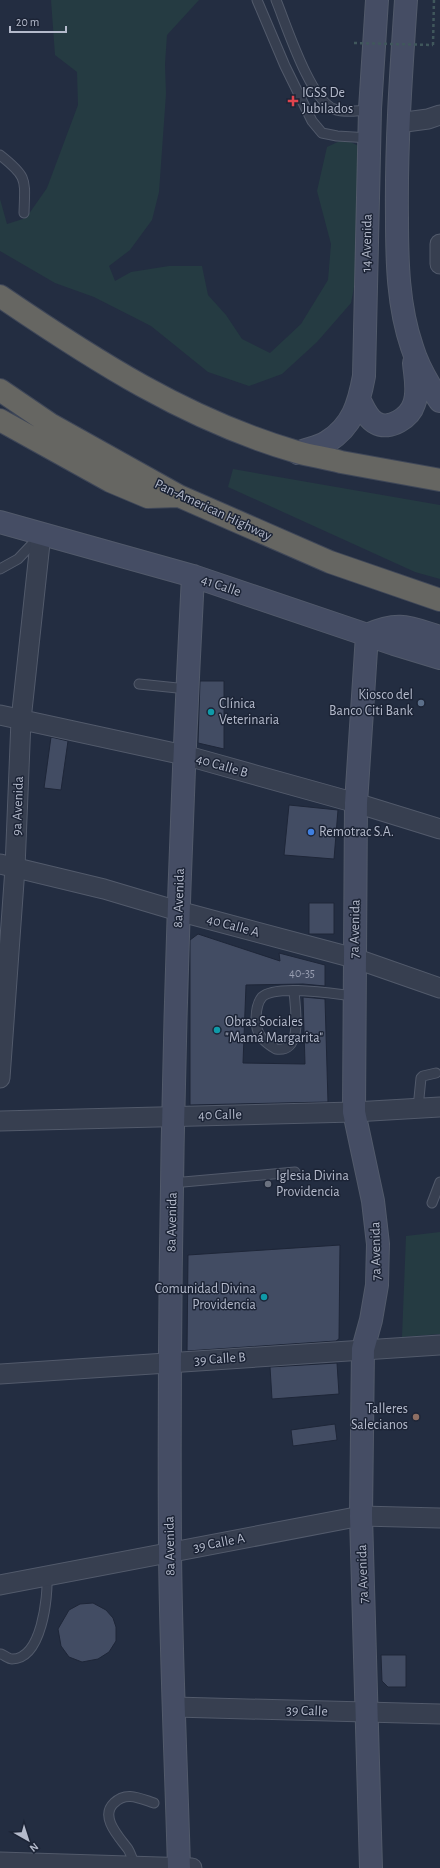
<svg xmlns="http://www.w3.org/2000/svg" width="440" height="1868" font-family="'Alegreya Sans',sans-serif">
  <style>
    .green { fill: #253b42 }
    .building { fill: #424c63; stroke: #1e2638 }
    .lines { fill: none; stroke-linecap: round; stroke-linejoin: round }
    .service-casing { stroke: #525a6b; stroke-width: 11 }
    .minor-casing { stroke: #525a6b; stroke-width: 21 }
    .secondary-casing { stroke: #525a6b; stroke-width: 24 }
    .trunk-casing { stroke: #3f4758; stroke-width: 24 }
    .path { stroke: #40575c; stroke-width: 2.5; stroke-dasharray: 3 3; stroke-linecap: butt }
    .service { stroke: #373f50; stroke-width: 9 }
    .minor { stroke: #373f50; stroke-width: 19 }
    .secondary { stroke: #454d64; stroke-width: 22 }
    .trunk { stroke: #666662; stroke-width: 22 }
    .path-bridge { stroke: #40575c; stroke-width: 2.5; stroke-dasharray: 3 3; stroke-linecap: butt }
    .health-dot { fill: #e0444e; stroke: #1c2436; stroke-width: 1.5 }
    .service-dot { fill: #5c6f8a; stroke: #1c2436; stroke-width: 1.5 }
    .culture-dot { fill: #0f9aa8; stroke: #1c2436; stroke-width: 1.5 }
    .shop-dot { fill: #3f7fe0; stroke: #1c2436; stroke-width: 1.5 }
    .worship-dot { fill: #6b7280; stroke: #1c2436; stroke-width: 1.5 }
    .education-dot { fill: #8d6e63; stroke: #1c2436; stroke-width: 1.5 }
    .labels { text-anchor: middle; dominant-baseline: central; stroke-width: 3; stroke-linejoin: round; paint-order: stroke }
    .number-label { font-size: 12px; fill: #989eb1 }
    .poi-label { font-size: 14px; fill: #b4bacb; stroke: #1c2436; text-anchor: start }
    .street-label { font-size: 14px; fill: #b4bacb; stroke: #1c2436 }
  </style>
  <rect width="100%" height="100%" fill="#232d41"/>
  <!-- green -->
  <path class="green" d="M51 0H199L167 35 165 64 166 94 159 192 152 220 130 250 109 266 115 281 131 272 169 266H202L208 295 226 315 242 339 270 353 301 324 328 280 331 244 317 191 327 147 344 139 361 147V251L351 303 317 342 282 374 249 386 208 372 151 326 94 297 55 283 0 251V199L7 224 26 218 47 188 78 105 77 72 55 55Z
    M233 469 440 505V579L415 572 228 487Z
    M440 1232V1334L402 1337 406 1236Z"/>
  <!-- building -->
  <path class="building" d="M200 681H224V749L198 743Z
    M51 737 68 741 61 790 44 788Z
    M289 805 338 810 334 859 284 855Z
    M309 903H334V934H309Z
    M198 934 280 961 279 953 325 965V986L303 984 246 985 243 1063 305 1064 303 997 325 999 328 1102 190 1105V940Z
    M340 1245 339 1339 336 1341 187 1351 188 1255Z
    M337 1363 339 1394 272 1399 270 1367Z
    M335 1424 337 1440 293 1446 291 1430Z
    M93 1603 106 1610 113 1618 116 1627V1641L109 1652 98 1659 82 1662 69 1657 61 1646 58 1629 69 1610 80 1604Z
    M381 1655H406V1687H388L382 1681Z"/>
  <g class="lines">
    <defs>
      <path id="service" d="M257 0 285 66 312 121 322 133 337 136 370 138
        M276 0C286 24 310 100 334 109 344 113 359 111 370 109
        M0 155C28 177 25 179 24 213
        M0 569 18 559 37 539
        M139 684 187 689
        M294 991C295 1008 304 1053 276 1049 264 1042 256 1035 256 1020 256 1013 257 1003 262 997 276 984 335 994 354 996
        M418 1108 421 1078 423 1076 436 1073
        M172 1183 295 1172
        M432 1203 440 1182
        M1 1654C4 1655 9 1659 12 1659 42 1659 48 1597 47 1576
        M135 1866C133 1861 131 1854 128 1849 120 1838 99 1817 114 1803 126 1791 139 1798 154 1803"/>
      <path id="minor" d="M398 123 428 119 440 115
        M440 244V264
        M0 715 184 755 356 803 440 829
        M0 864 104 889 178 911 354 958 440 988
        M0 1078 15 868 21 720 41 534
        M0 1121 354 1112 440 1107
        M0 1374 440 1345
        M0 1585 361 1516 440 1518
        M175 1707 440 1714
        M0 1862 192 1868"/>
      <path id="secondary" d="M406 0C401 73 396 145 397 218 397 262 398 306 412 347 418 367 428 384 440 401
        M360 401C364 409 368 419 376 423 390 431 410 417 414 404 419 391 415 376 414 363
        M298 453C307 449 319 447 327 442 353 426 359 403 364 376L370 109 377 0
        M0 522 193 576 394 644 440 658
        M179 1868C176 1762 171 1656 170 1550 168 1225 176 901 193 576
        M371 1868 361 1516 363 1349 371 1320 377 1285 378 1244 373 1201 354 1112 356 803 367 635C399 621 408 627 440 637"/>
      <path id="trunk" d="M0 296C94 360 187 420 297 452 311 456 327 458 341 462 374 468 407 474 440 480
        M0 390 50 424 179 496 330 562 440 600
        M0 420 110 481 148 497 178 496"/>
    </defs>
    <!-- service casing -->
    <use href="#service" class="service-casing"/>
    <!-- minor casing -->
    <use href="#minor" class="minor-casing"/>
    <!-- secondary casing -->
    <use href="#secondary" class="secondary-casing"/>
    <!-- trunk casing -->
    <use href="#trunk" class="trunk-casing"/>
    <!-- path -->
    <path class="path" d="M433 45 434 0"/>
    <!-- service -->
    <use href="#service" class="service"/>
    <!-- minor -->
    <use href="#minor" class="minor"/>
    <!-- secondary -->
    <use href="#secondary" class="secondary"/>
    <!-- trunk -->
    <use href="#trunk" class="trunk"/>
    <!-- path-bridge -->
    <path class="path-bridge" d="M354 43 433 45"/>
  </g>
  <!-- markers -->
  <path class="health-dot" d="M291 95h4v4h4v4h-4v4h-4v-4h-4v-4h4z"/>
  <circle class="service-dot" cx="421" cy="703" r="4"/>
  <g class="culture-dot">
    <circle cx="211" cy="712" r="4"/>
    <circle cx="217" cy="1030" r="4"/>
    <circle cx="264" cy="1297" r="4"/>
  </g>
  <circle class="shop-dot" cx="311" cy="832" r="4"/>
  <circle class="worship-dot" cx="268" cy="1184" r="4"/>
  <circle class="education-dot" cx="416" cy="1417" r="4"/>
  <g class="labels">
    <!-- number labels -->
    <g class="number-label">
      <text x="302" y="973">40-35</text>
    </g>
    <!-- poi labels -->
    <g class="poi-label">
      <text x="302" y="93">IGSS De<tspan x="302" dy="16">Jubilados</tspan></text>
      <text x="413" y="695" text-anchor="end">Kiosco del<tspan x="413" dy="16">Banco Citi Bank</tspan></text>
      <text x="219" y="704">Clínica<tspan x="219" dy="16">Veterinaria</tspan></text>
      <text x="319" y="832">Remotrac S.A.</text>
      <text x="225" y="1022">Obras Sociales<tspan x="225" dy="16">"Mamá Margarita"</tspan></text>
      <text x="276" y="1176">Iglesia Divina<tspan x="276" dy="16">Providencia</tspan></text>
      <text x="256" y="1289" text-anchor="end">Comunidad Divina<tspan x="256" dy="16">Providencia</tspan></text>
      <text x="408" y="1409" text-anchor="end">Talleres<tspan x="408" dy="16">Salecianos</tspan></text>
    </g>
    <!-- street labels -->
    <g class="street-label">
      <text transform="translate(367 243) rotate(-89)">14 Avenida</text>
      <text transform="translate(213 510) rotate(25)">Pan-American Highway</text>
      <text transform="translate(221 586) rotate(19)">41 Calle</text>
      <text transform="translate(222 766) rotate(16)">40 Calle B</text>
      <text transform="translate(18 806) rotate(-88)">9a Avenida</text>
      <text transform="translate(179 898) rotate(-88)">8a Avenida</text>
      <text transform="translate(233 926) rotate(15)">40 Calle A</text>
      <text transform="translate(355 929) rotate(-89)">7a Avenida</text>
      <text transform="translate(220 1115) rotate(-1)">40 Calle</text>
      <text transform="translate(172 1222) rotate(-89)">8a Avenida</text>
      <text transform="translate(376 1251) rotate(-91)">7a Avenida</text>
      <text transform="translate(220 1359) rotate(-4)">39 Calle B</text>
      <text transform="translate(219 1543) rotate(-11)">39 Calle A</text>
      <text transform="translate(170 1546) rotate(-91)">8a Avenida</text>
      <text transform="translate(363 1574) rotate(-92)">7a Avenida</text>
      <text transform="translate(307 1711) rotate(2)">39 Calle</text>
    </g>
  </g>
  <!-- north arrow -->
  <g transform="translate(28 1840) rotate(141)" stroke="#1c2436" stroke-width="3" paint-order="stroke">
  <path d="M0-3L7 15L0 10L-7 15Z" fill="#b4bacb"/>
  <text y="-6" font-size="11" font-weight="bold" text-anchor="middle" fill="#b4bacb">N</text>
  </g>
  <!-- scale -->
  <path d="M10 26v6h56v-6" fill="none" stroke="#b4bacb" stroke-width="2"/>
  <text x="16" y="26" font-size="12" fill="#b4bacb" stroke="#1c2436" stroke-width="3" paint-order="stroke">20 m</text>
</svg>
